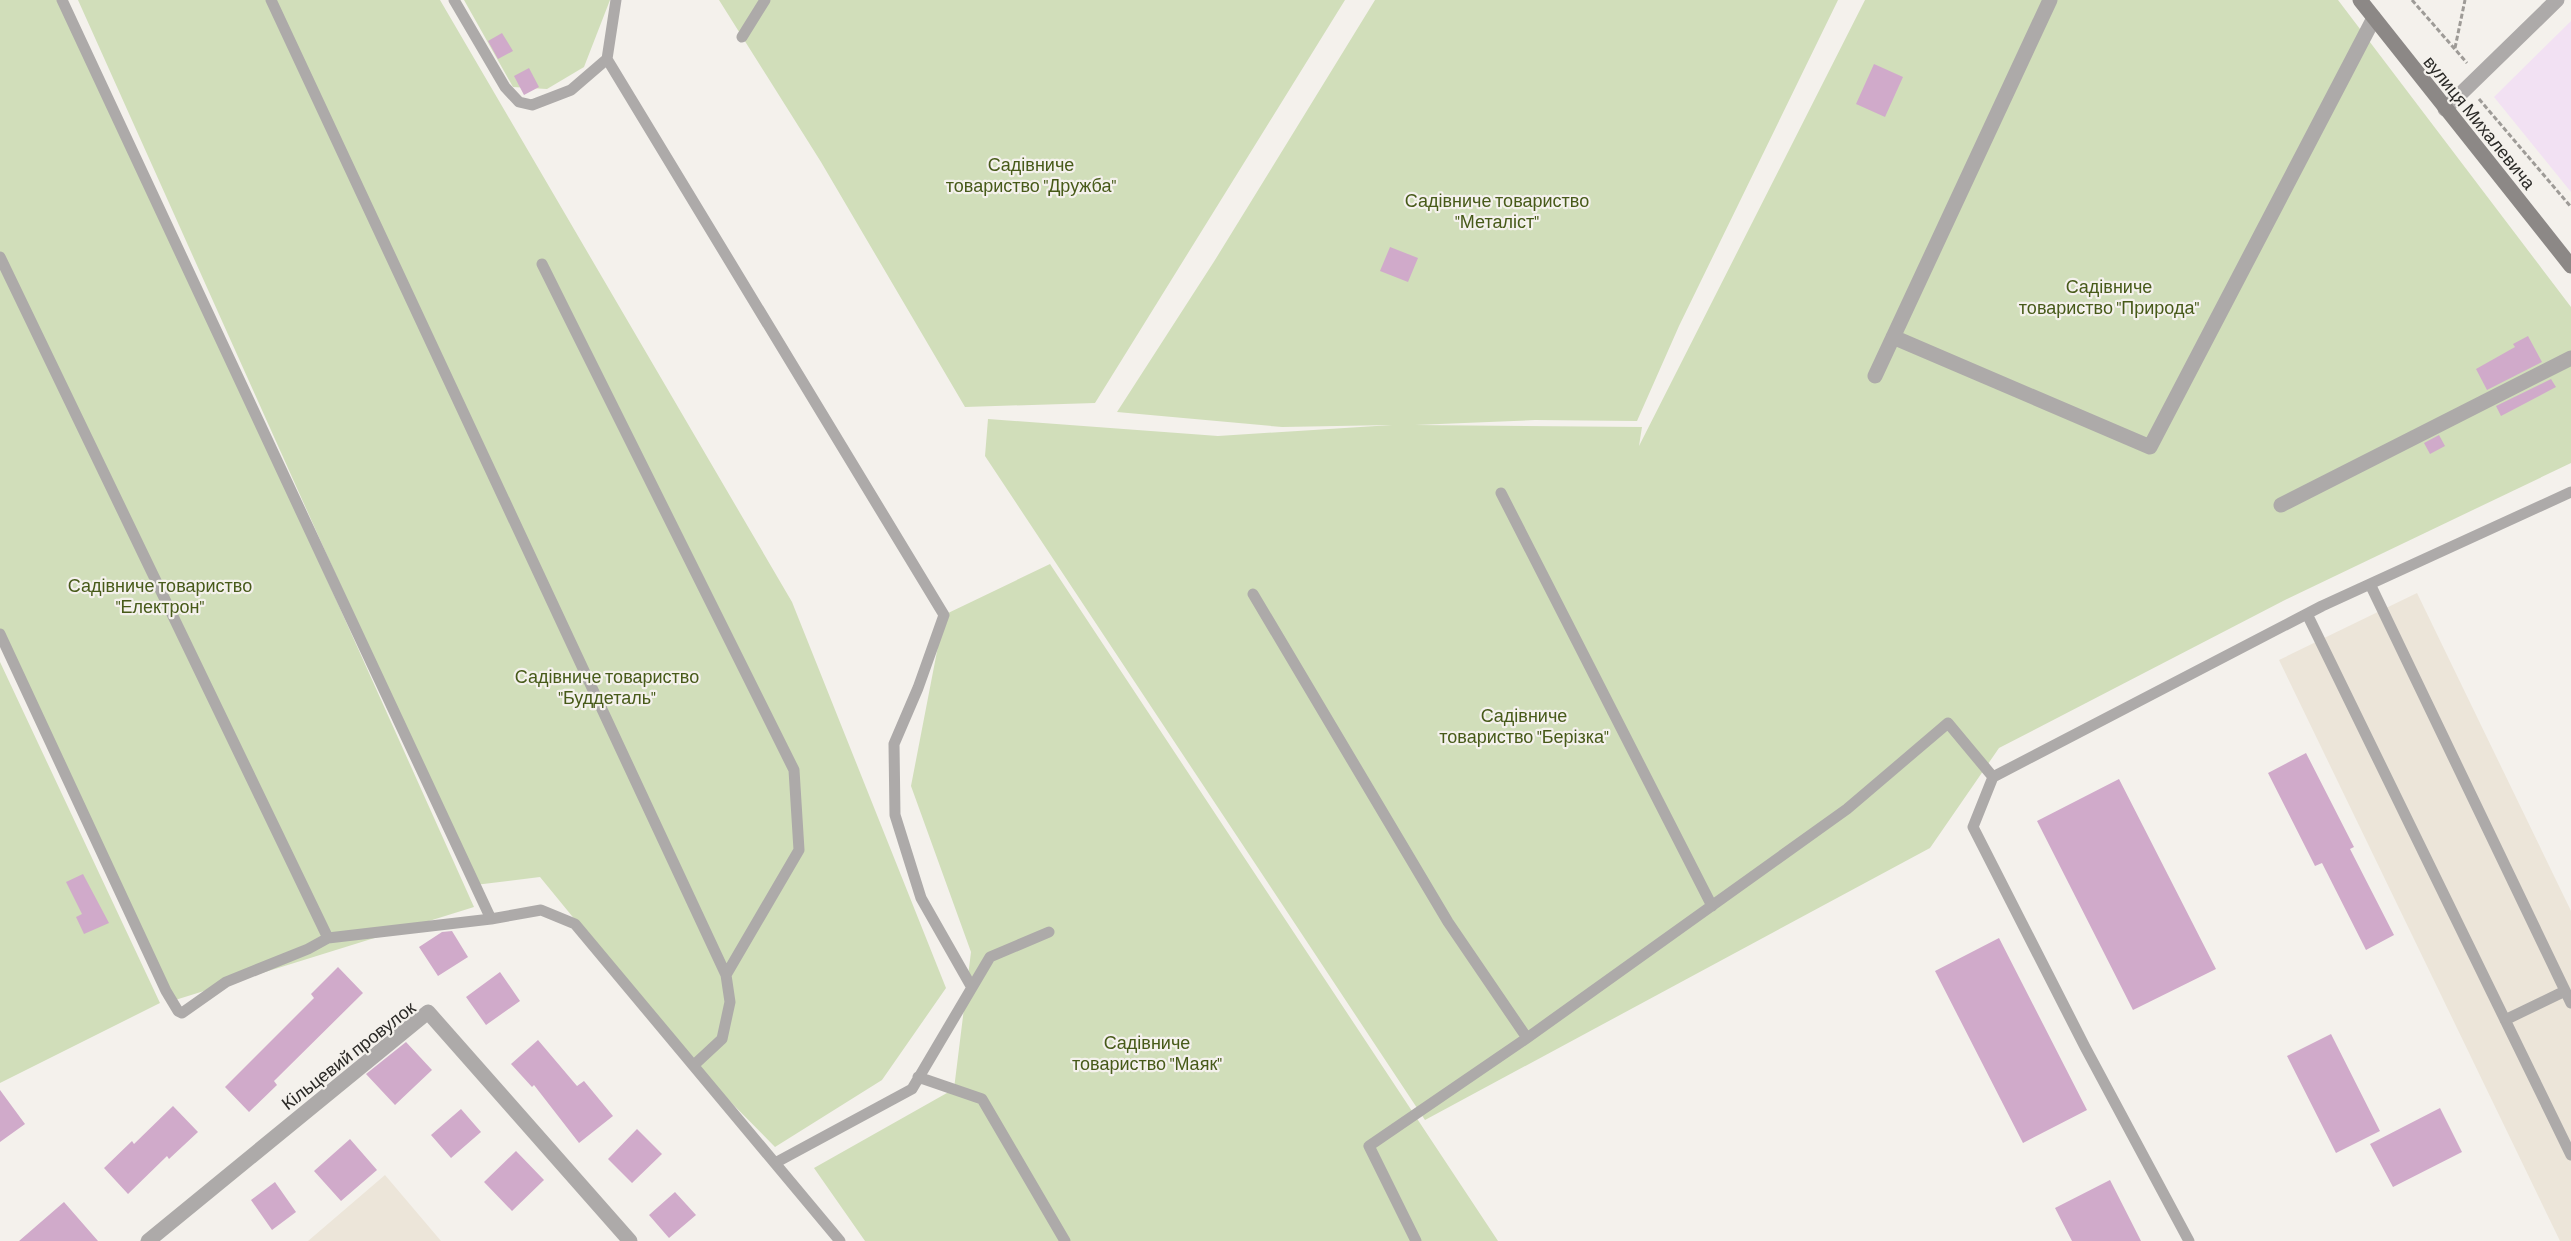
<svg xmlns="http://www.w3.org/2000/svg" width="2571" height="1241" font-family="Barlow,sans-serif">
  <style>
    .built { fill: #ece5d9 }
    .medical { fill: #f2e1f3 }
    .green { fill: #d1deba }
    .building { fill: #d0aaca }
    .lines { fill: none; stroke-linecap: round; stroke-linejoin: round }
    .path { stroke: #9e9b97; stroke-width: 3; stroke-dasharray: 5 2.5; stroke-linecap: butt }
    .lane { stroke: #adaaa9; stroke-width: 11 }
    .street { stroke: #adaaa9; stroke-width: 15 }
    .secondary { stroke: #8c8886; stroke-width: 15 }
    .labels { text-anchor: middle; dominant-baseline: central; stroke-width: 4.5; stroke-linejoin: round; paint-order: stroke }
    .street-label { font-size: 18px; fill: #2a2926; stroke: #f4f1ec }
    .park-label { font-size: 18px; fill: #475a19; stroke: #f4f1ec }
  </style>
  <rect width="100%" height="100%" fill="#f4f1ec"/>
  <!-- built -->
  <path class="built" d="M2417 593 2571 911V1241H2560L2279 660Z
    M385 1175 441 1241H308Z"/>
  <!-- medical -->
  <path class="medical" d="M2571 21V192L2494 97Z"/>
  <!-- green -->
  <path class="green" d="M0 0H67L474 907 172 1001 0 629Z
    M78 0H440L792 602 946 988 882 1080 775 1147 694 1065 540 877 475 885Z
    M464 0H610L584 67 547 89 513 87Z
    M719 0H1345L1095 403 965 407 821 162Z
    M1375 0H1838L1679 326 1637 421 1535 420 1415 425 1642 427 1639 446 1865 0H2338L2571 307V463L2283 601 1999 748 1930 848 1425 1120 985 456 988 419 1218 436 1392 425 1282 427 1117 412 1215 260Z
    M1050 564 1498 1241H865L814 1168 954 1089 971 952 911 786 944 615Z
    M0 662 160 1003 0 1083Z"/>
  <!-- building -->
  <path class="building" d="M502 33 513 51 498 59 488 41Z
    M1874 64 1903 77 1885 117 1856 104Z
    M529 68 539 87 524 95 514 76Z
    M1390 247 1418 258 1408 282 1380 271Z
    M2528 336 2542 362 2487 390 2476 369 2515 347 2513 344Z
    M2551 379 2556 387 2501 416 2496 406Z
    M2439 435 2445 446 2430 454 2424 443Z
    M2306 753 2354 847 2350 849 2394 935 2366 950 2322 863 2315 866 2268 773Z
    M2119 779 2216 969 2133 1010 2037 821Z
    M83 874 109 923 84 934 76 917 82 914 66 882Z
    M452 931 468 957 438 976 419 947 442 932Z
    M1999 938 2087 1110 2023 1143 1935 971Z
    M338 967 363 993 274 1081 277 1085 249 1112 225 1087 314 998 311 994Z
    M500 972 520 1001 486 1025 466 997Z
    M2331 1034 2380 1131 2336 1153 2287 1056Z
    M538 1040 577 1086 584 1081 613 1116 579 1143 534 1085 532 1087 511 1064Z
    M406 1042 432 1070 395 1105 366 1074Z
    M0 1090 25 1124 0 1142Z
    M173 1106 198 1132 169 1159 167 1156 128 1194 104 1168 132 1141 134 1144Z
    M2440 1108 2462 1152 2393 1187 2370 1144Z
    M461 1109 481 1132 451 1158 431 1135Z
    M637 1129 662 1154 632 1183 608 1159Z
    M350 1139 377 1170 341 1201 314 1171Z
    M516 1151 544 1180 512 1211 484 1182Z
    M2110 1180 2141 1241H2072L2055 1208Z
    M275 1182 296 1212 272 1230 251 1200Z
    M675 1192 696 1215 669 1238 649 1215Z
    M64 1202 98 1241H19Z"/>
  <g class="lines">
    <!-- path -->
    <path class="path" d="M2412 0 2467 63
      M2455 48 2465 0
      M2479 99 2571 207"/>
    <!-- lane -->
    <path class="lane" d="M62 0 491 919
      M271 0 726 975 799 850 794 770 542 264
      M454 0 505 87 519 102 532 105 571 90 607 59 944 615 918 688 894 744 895 815 921 898 971 986
      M742 37 765 0
      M607 59 616 0
      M0 257 328 938 491 919 541 910 575 924 840 1241
      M1501 493 1712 906
      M2370 584 2571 1003
      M1253 594 1448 922 1527 1038
      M2307 614 2571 1155
      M0 634 166 991 178 1011 182 1013 226 982 308 949 328 938
      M2505 1020 2565 991
      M694 1065 722 1039 730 1002 726 975
      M918 1077 982 1099 1065 1241
      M775 1163 912 1089 990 957 1049 932
      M1416 1241 1369 1146 1527 1038 1847 809 1948 723 1993 777
      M2189 1241 2085 1047 1973 827 1993 777 2322 606 2571 492"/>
    <!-- street -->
    <path class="street" d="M2445 109 2557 0
      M1893 337 2150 447 2374 18
      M1875 376 2050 0
      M2281 505 2571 358
      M148 1241 428 1012 630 1241"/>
    <!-- secondary -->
    <path class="secondary" d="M2360 0 2571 266"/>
  </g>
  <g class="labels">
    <!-- street labels -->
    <g class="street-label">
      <text transform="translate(2480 122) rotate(51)">вулиця Михалевича</text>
      <text transform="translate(348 1055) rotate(-38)">Кільцевий провулок</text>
    </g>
    <!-- park labels -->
    <g class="park-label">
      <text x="1031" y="164">Садівниче<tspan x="1031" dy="21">товариство "Дружба"</tspan></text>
      <text x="1497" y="200">Садівниче товариство<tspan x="1497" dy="21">"Металіст"</tspan></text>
      <text x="2109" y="286">Садівниче<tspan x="2109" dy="21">товариство "Природа"</tspan></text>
      <text x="160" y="585">Садівниче товариство<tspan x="160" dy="21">"Електрон"</tspan></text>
      <text x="607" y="676">Садівниче товариство<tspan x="607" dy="21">"Буддеталь"</tspan></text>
      <text x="1524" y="715">Садівниче<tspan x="1524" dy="21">товариство "Берізка"</tspan></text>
      <text x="1147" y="1042">Садівниче<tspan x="1147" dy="21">товариство "Маяк"</tspan></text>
    </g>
  </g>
</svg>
